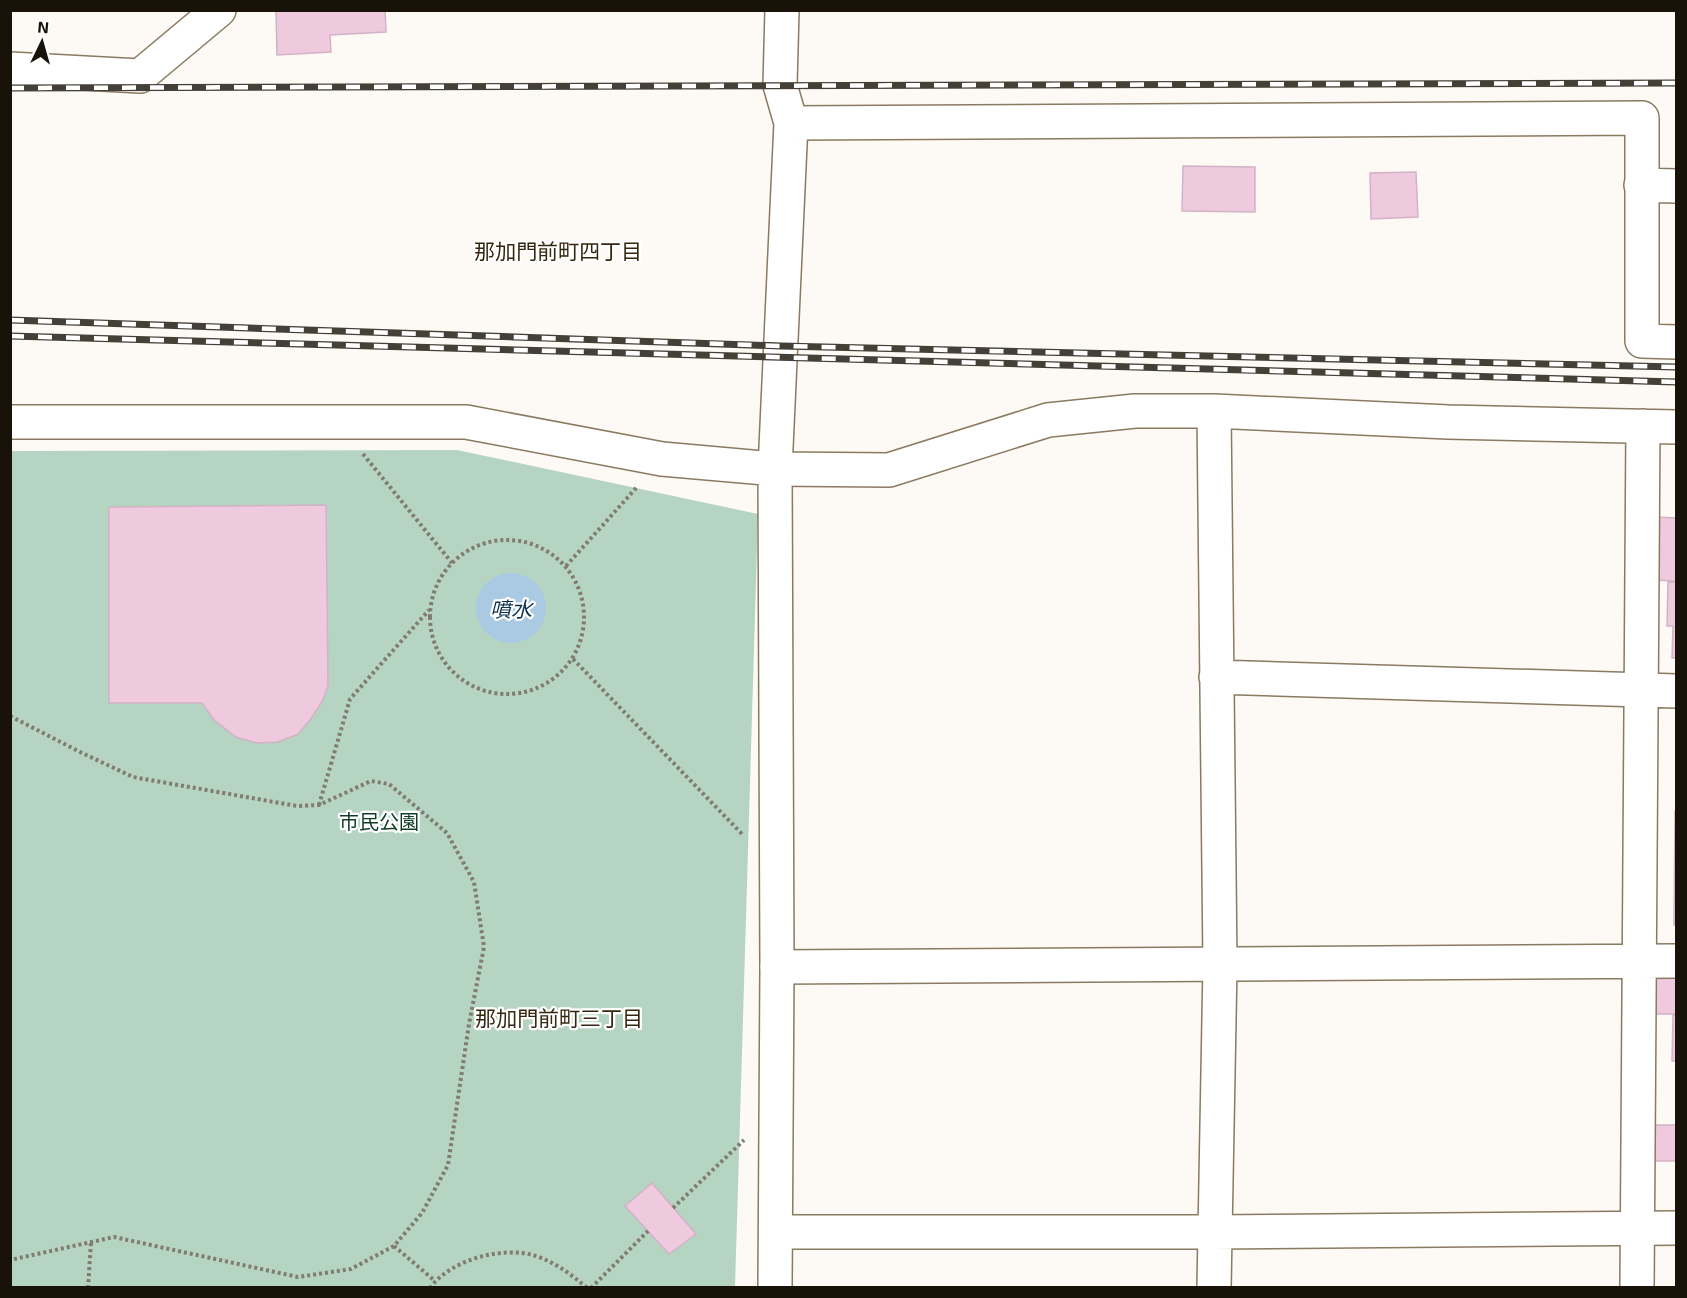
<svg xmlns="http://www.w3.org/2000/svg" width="1687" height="1298" font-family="'Exo 2','Noto Sans JP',sans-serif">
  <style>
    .green { fill: #b6d4c2 }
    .water { fill: #aac9e2 }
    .building { fill: #efcadf; stroke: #d2b3c5; stroke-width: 1.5 }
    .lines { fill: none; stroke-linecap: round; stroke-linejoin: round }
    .street-casing { stroke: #8a7a60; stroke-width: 36 }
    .secondary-casing { stroke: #8a7a60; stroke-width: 36 }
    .path { stroke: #807b73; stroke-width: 4; stroke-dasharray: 3 3; stroke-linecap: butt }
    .street { stroke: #fff; stroke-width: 33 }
    .secondary { stroke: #fff; stroke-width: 33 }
    .rail-casing { stroke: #454037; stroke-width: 7 }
    .rail { stroke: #fff; stroke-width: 4.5; stroke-dasharray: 14; stroke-linecap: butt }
    .labels { text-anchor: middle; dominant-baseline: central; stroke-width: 4.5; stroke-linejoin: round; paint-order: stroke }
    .park-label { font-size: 20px; fill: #0e3d28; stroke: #fff }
    .neighbourhood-label { font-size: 21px; fill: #35270f; stroke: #fff }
    .water-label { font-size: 21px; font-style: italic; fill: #0e334e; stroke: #fff }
  </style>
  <rect width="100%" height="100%" fill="#fdf9f4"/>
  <!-- green -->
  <path class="green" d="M457 450 758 514 735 1287H11L10 451Z"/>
  <!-- water -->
  <path class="water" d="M476 608a35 35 0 1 1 70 0a35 35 0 1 1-70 0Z"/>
  <!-- building -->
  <path class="building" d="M276 10H385L386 32 330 35 331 52 277 55Z
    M1183 166 1255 167V212L1182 211Z
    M1416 172 1418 217 1371 219 1370 173Z
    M326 505 328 686 322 702 310 720 298 734 278 742 257 743 236 737 214 720 202 703H109V507Z
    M1655 517 1676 518V581L1653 580Z
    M1668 582H1676V658H1672L1673 626H1667Z
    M1675 811H1676V925H1674Z
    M1652 976H1676V1014H1652Z
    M1673 1015H1676V1061H1672Z
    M1651 1125H1676V1161H1651Z
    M652 1183 696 1234 669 1254 625 1206Z"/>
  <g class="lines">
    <defs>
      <path id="street" d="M782 10 780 85 791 123 775 469 889 470 1048 420 1135 411H1214L1448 422 1676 427
        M10 69 140 76 219 10
        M791 123 1642 118V341L1676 342
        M1641 185 1676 186
        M1216 677 1676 691
        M777 967 1676 961
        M777 1232H1215L1676 1228
        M1214 1288 1220 965 1214 411
        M1637 1288 1643 426"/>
      <path id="secondary" d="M10 422H466L662 459 775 469 777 967 775 1288"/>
    </defs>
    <!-- street casing -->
    <use href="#street" class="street-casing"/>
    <!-- secondary casing -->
    <use href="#secondary" class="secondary-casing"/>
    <!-- path -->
    <path class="path" d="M363 454 452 563
      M430 617a77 77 0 1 1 154 0a77 77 0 1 1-154 0Z
      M566 566 637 487
      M573 659 743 835
      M10 716 80 752 133 777 297 806 319 805 371 781 389 784 447 833 474 882 484 947 469 1024 448 1165 422 1213 394 1246 351 1269 298 1277 114 1237 10 1260
      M319 805 350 699 429 610
      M673 1208 744 1140
      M394 1246 435 1281
      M88 1288 91 1242
      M430 1288C450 1260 503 1245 536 1256 556 1263 571 1274 587 1288
      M591 1288 648 1231"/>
    <!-- street -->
    <use href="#street" class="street"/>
    <!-- secondary -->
    <use href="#secondary" class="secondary"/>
    <defs>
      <path id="rail" d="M10 88 1676 83
        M10 320 781 346 1676 367
        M10 336 1676 382"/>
    </defs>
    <!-- rail casing -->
    <use href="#rail" class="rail-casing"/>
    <!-- rail -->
    <use href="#rail" class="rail"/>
  </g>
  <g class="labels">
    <!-- park labels -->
    <g class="park-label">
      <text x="379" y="821">市民公園</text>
    </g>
    <!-- neighbourhood labels -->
    <g class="neighbourhood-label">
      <text x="558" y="250">那加門前町四丁目</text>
      <text x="559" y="1017">那加門前町三丁目</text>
    </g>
    <!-- water labels -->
    <g class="water-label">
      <text x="511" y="608">噴水</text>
    </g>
  </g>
  <!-- border -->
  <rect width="1687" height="1298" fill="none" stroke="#181208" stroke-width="24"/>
  <!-- north arrow -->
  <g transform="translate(42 42) rotate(5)" stroke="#ffffff" stroke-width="4.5" paint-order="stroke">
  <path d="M0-4.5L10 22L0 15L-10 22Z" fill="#181208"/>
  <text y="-9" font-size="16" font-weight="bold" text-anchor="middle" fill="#181208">N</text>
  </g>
</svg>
